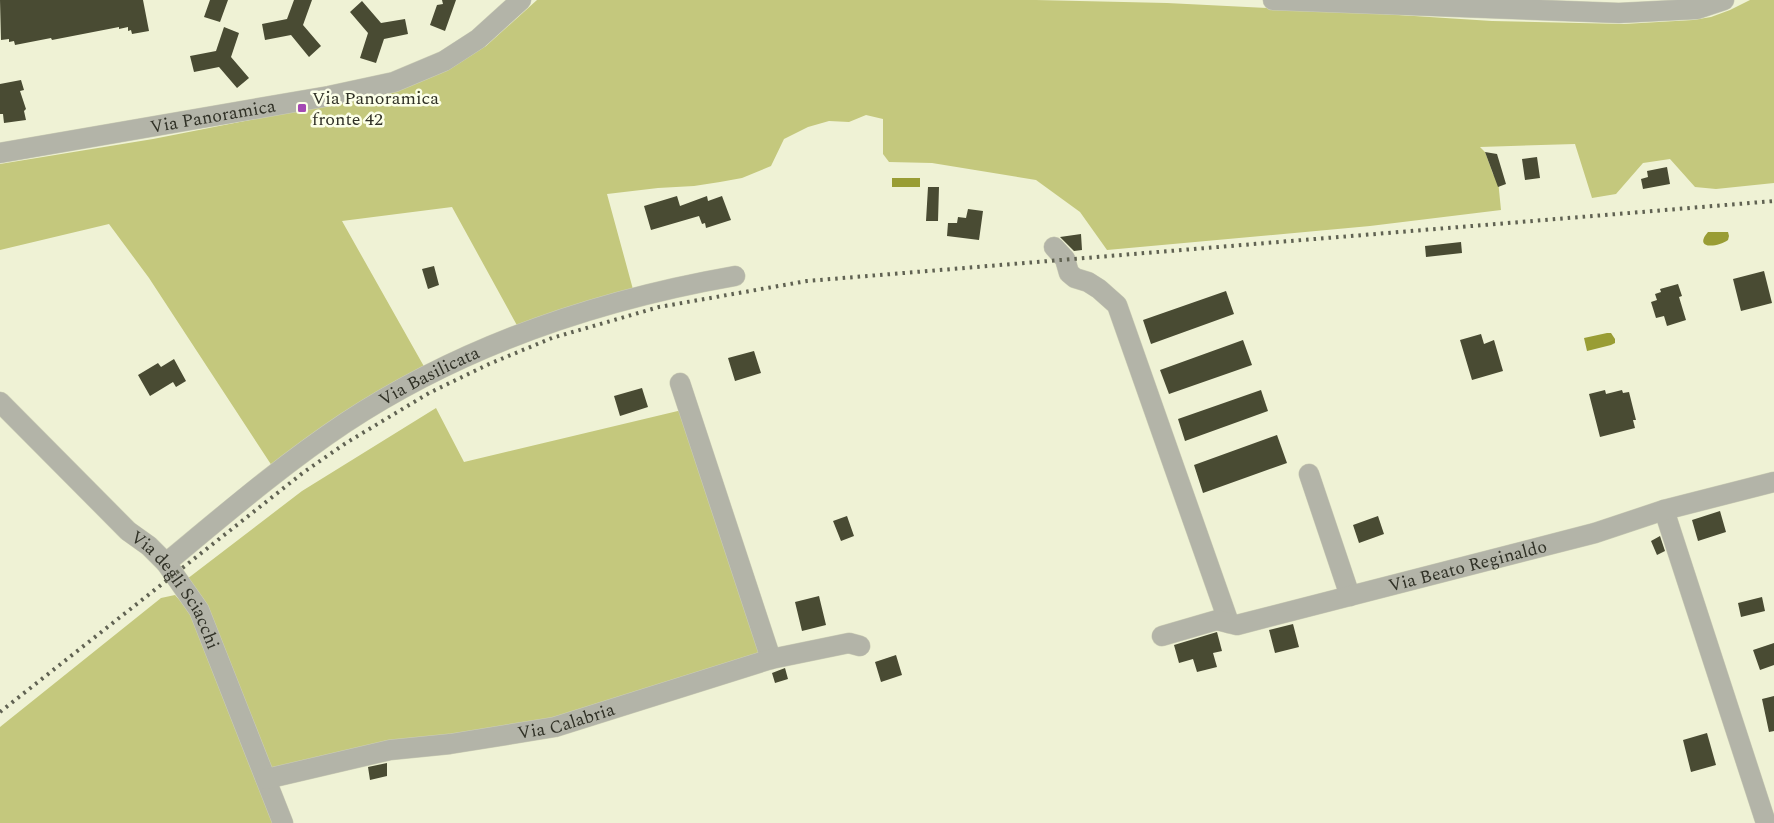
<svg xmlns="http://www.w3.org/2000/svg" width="1774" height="823" font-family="Spectral,serif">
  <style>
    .green { fill: #c4c87d }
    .water { fill: #999d34 }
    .building { fill: #494b33 }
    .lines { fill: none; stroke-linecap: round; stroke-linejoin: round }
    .minor-casing { stroke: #cdcfb6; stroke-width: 21 }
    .minor { stroke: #b3b4a8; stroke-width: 20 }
    .rail { stroke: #606252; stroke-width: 4; stroke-dasharray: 2.5 5; stroke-linecap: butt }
    .poi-dot { fill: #a449b4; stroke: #fcffe8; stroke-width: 2 }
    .labels { text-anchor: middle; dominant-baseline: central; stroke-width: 5; stroke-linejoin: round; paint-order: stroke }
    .poi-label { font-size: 18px; fill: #303126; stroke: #fcffe8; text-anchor: start }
    .street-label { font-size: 18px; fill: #303126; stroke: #fcffe8 }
  </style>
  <rect width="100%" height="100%" fill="#eff2d5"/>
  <!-- green -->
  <path class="green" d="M537 0H1036L1167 3 1383 14 1492 21 1624 24 1693 20 1711 17 1730 10 1750 0H1774V183L1716 189 1695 187 1670 159 1643 163 1616 194 1592 198 1575 144 1480 147 1485 152 1493 174 1498 180 1501 210 1370 226 1107 250 1080 212 1036 180 932 163 889 162 883 154V119L866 115 849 122 829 121 808 127 784 139 771 166 742 178 720 182 694 186 658 188 607 194 634 293 519 329 452 207 342 221 426 370 274 469 149 278 109 224 0 250V164L153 139 326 105 440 72 486 46Z
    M436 408 464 462 682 410 762 654 558 723 270 772 187 579 302 491Z
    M175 595 196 618 277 823H0V727L161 598Z"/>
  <!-- water -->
  <path class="water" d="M892 178H920V187H892Z
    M1708 232H1728L1729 236 1728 240C1717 248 1693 249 1708 232Z
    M1607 333H1611L1615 339V343L1611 345 1587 351 1584 338Z"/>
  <!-- building -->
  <path class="building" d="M0 0H143L149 31 132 34 131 30 128 31V27L119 29V27L52 40 51 38 15 45 14 41 9 42V39L1 40Z
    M210 0H228L220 22 204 17Z
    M294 0H312L303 25 321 46 309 57 291 35 265 40 262 24 287 19Z
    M442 0H456L445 31 430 25 437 5 443 4Z
    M362 1 381 23 405 19 408 34 384 39 376 63 360 58 368 33 350 12Z
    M224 27 239 33 231 57 249 78 237 88 219 67 194 72 190 56 216 51Z
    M21 80 24 90 20 91 26 109 24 111 26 120 4 123 3 114H0V84Z
    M1485 152 1497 154 1506 184 1498 187Z
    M1537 157 1540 178 1525 180 1522 159Z
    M1667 167 1670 184 1643 189 1641 179 1648 177 1647 171Z
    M928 187H939L938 221H926Z
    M677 196 680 206 707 196 708 201 722 196 731 220 706 228 705 223 702 224 699 216 651 230 644 206Z
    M968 209 983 211 979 240 947 236 948 223H957L958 217 966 218Z
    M1081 234 1082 250 1074 251 1060 237Z
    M1461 242 1462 253 1426 257 1425 246Z
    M434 266 439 285 428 289 422 269Z
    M1764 271 1772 303 1741 311 1733 279Z
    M1678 284 1682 296 1679 297 1686 320 1667 326 1664 316 1656 318 1651 302 1657 300 1655 294 1661 292 1660 289Z
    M1226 291 1234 314 1151 344 1143 320Z
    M1481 334 1484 344 1494 340 1503 371 1472 380 1460 340Z
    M1243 340 1252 365 1169 394 1160 370Z
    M754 351 761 373 735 381 728 358Z
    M174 359 186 381 176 387 173 382 150 396 138 375 158 363 161 367Z
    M642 388 648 407 620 416 614 396Z
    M1261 390 1268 411 1185 441 1178 419Z
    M1605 390 1606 394 1622 390 1623 393 1629 392 1636 420H1633L1635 428 1600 437 1589 394Z
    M1277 435 1287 463 1203 493 1194 465Z
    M1720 511 1726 532 1698 541 1692 520Z
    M847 516 854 536 841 541 833 521Z
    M1378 516 1384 534 1359 543 1353 525Z
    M1660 536 1665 551 1657 555 1651 541Z
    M819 596 826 625 802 631 795 602Z
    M1762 597 1765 611 1741 617 1738 603Z
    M1293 624 1299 647 1275 653 1269 630Z
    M1217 632 1222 651 1213 653 1217 667 1197 672 1193 659 1179 663 1174 645Z
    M1774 643V665L1760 670 1753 650Z
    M896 655 902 675 881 682 875 662Z
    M785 668 788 679 775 683 772 673Z
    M1774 696V731L1769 732 1762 699Z
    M1707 733 1716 765 1691 772 1683 740Z
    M387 763V776L370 780 368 767Z"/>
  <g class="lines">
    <defs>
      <g id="minor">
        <path d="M1273 0 1619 13 1697 9 1724 0"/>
        <path id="s1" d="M0 153 329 96 394 82 444 61 478 39 521 0"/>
        <path d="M1054 247 1065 259 1069 273 1075 278 1088 282 1099 289 1117 305 1229 623"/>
        <path d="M680 383 771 659"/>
        <path id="s2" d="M0 402 128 531 149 546 166 563 199 610 283 823"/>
        <path d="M1309 474 1350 596"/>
        <path d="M1664 510 1766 823"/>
        <path id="s3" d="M166 563C224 515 282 465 345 423 462 346 598 300 735 276"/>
        <path id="s4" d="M1162 636 1217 620 1237 625 1595 533 1664 510 1774 482"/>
        <path id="s5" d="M266 779 390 750 450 744 555 727 771 659 849 643 860 646"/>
      </g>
    </defs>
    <!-- minor casing -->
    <use href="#minor" class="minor-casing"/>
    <!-- minor -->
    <use href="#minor" class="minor"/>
    <!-- rail -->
    <path class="rail" d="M0 712 304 472 346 443 429 393 489 364 552 338 659 307 807 281 1774 201"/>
  </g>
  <!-- markers -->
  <rect class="poi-dot" x="297" y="103" width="10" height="10" rx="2.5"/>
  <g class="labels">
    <!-- poi labels -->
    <g class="poi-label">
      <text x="312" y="98">Via Panoramica<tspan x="312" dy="21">fronte 42</tspan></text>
    </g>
    <!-- street labels -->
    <g class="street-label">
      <text stroke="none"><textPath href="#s1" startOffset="216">Via Panoramica</textPath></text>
      <text stroke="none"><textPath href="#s3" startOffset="324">Via Basilicata</textPath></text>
      <text stroke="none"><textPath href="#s4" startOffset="316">Via Beato Reginaldo</textPath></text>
      <text stroke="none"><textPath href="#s2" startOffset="259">Via degli Sciacchi</textPath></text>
      <text stroke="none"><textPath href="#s5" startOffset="306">Via Calabria</textPath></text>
    </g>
  </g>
</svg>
